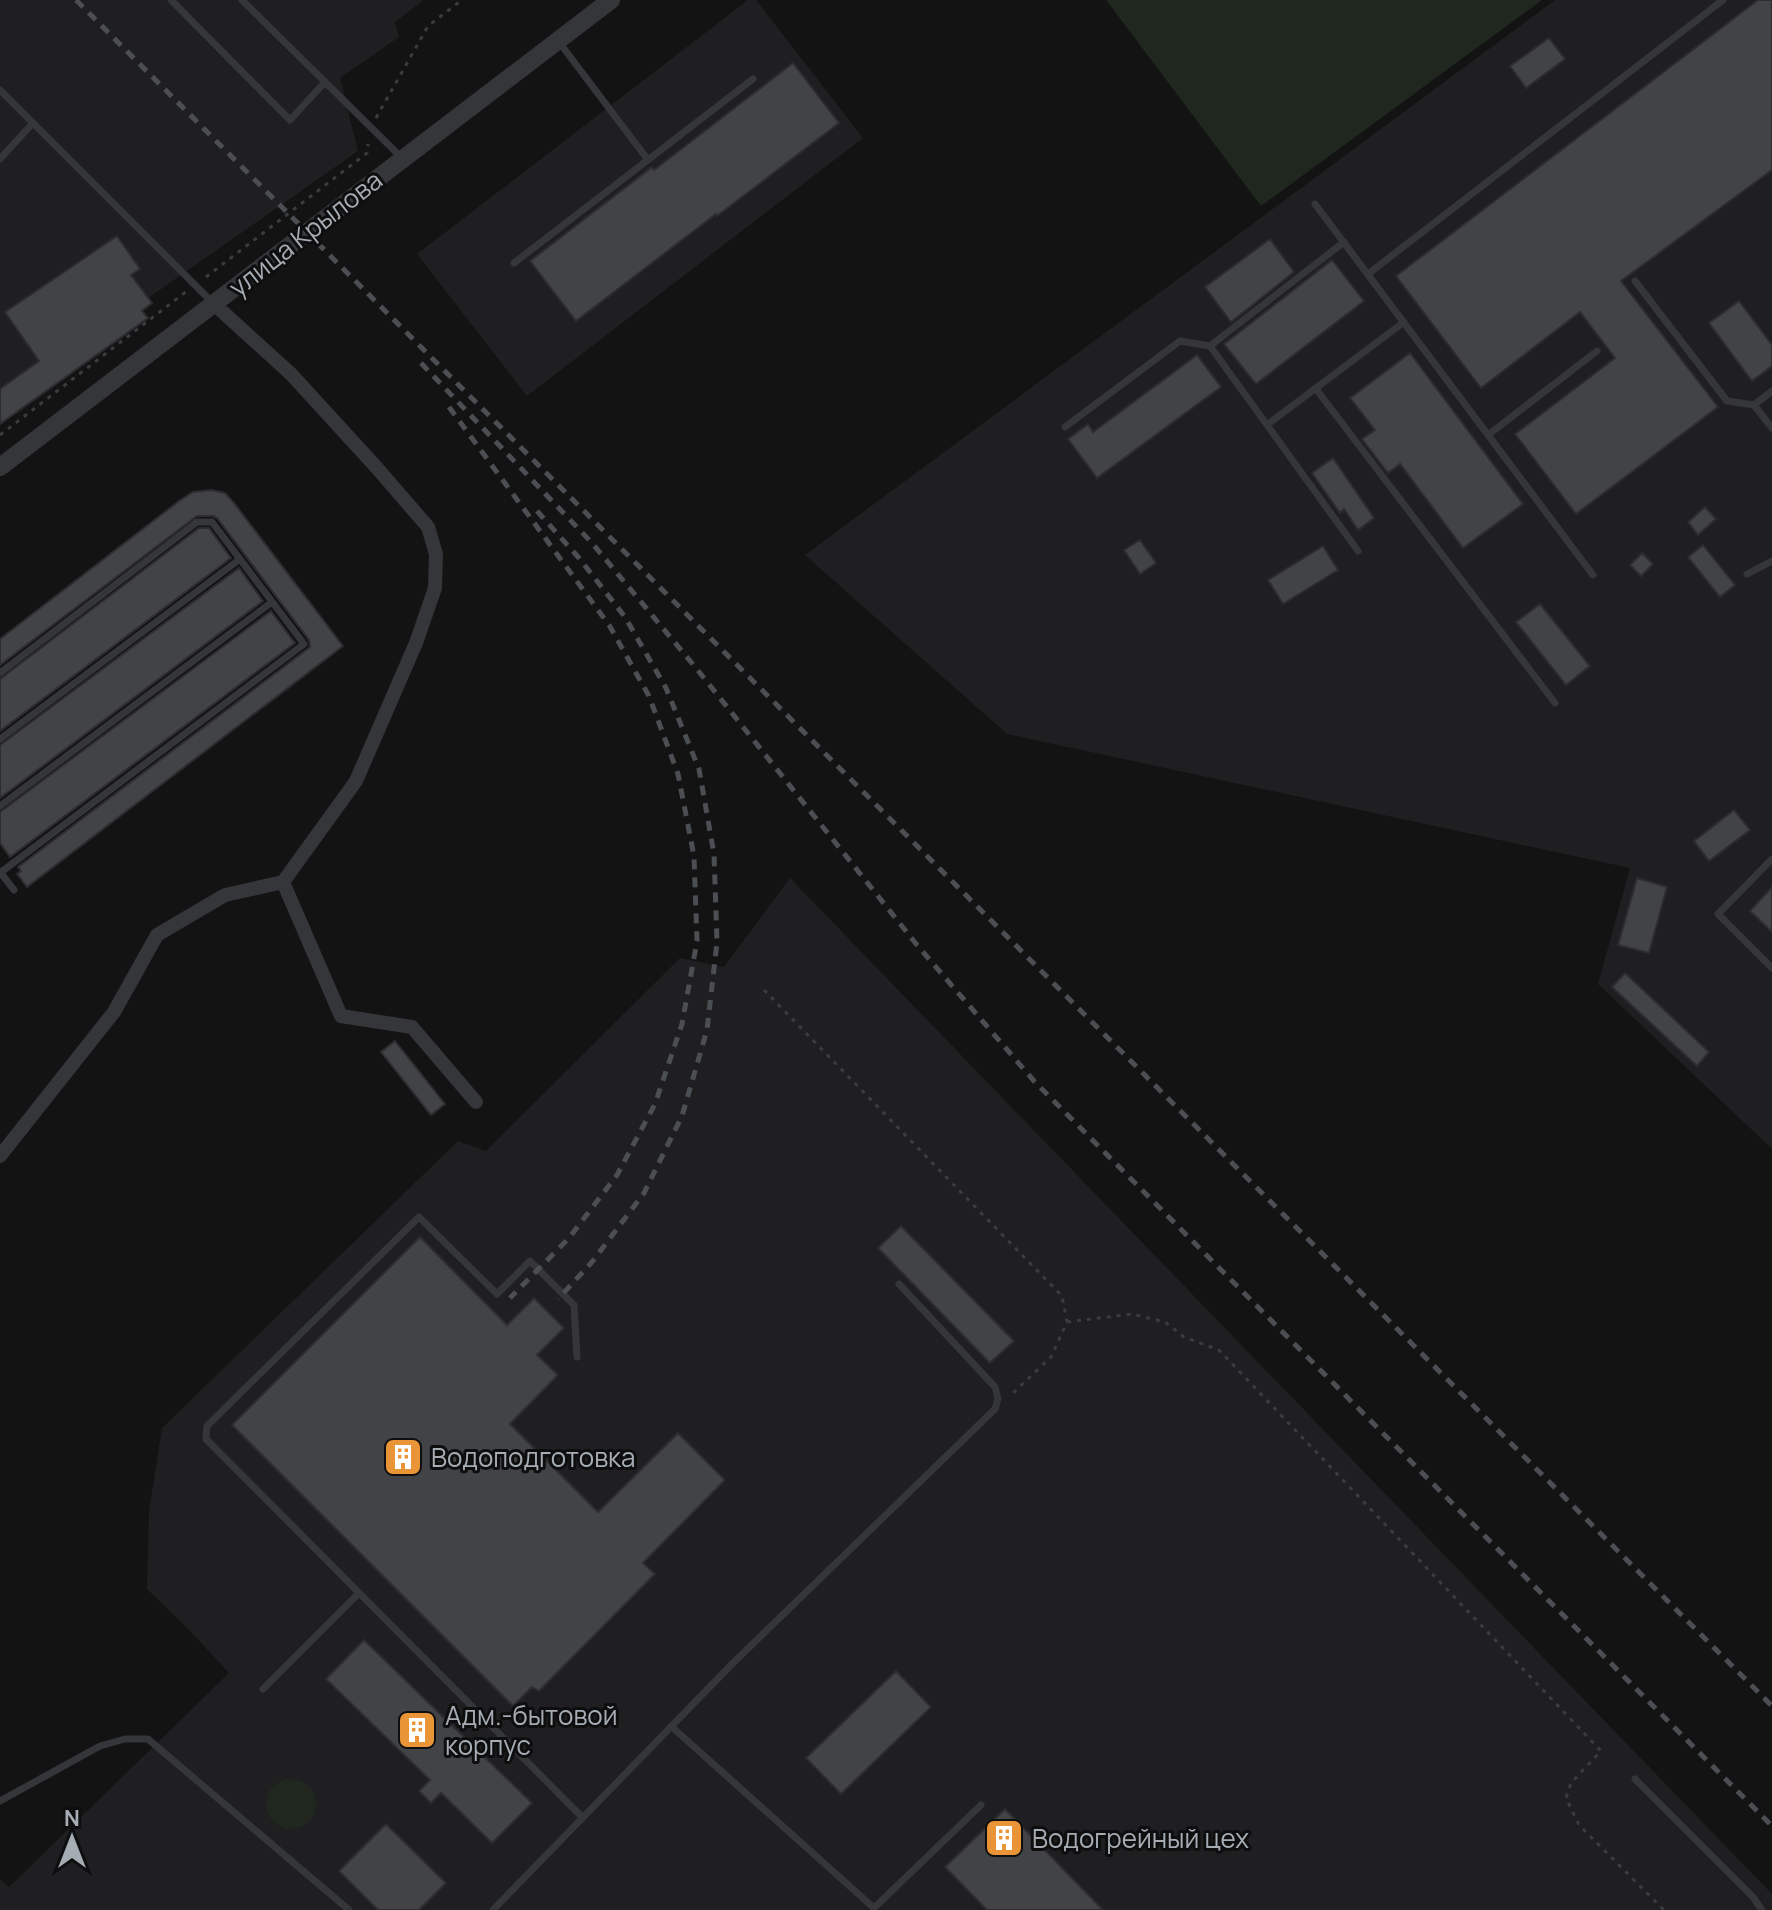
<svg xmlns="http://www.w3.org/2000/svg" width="1772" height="1910" font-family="Manrope,sans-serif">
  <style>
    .built { fill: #1f1f21 }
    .green { fill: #1f271f }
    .building { fill: #424347; stroke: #2d2d30; stroke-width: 2 }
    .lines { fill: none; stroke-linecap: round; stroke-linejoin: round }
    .path { stroke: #3a3d40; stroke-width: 3; stroke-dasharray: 4 6; stroke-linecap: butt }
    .service { stroke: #343639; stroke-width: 7 }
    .minor { stroke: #343639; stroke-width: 14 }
    .tertiary { stroke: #343639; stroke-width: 18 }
    .rail { stroke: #4b4e52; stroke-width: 5; stroke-dasharray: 10 8; stroke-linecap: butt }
    .labels { text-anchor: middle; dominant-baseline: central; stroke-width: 6; stroke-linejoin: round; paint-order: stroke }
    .street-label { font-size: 26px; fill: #a5acb4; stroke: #0e0e0f }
    .poi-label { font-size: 26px; fill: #a5acb4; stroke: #0e0e0f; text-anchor: start }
  </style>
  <rect width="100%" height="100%" fill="#131314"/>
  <!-- built -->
  <path class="built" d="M0 0H424L395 22 399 37 340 78 358 151 134 308 0 415Z
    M748 0H756L863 138 527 396 417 254Z
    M1555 0H1772V1149L1598 984 1630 868 1007 734 805 555Z
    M790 878 1772 1894V1910H0V1879L9 1887 229 1673 191 1632 147 1589 149 1511 162 1428 458 1141 486 1151 680 958 724 967Z"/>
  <!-- green -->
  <path class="green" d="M1106 0H1542L1261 206Z
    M266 1804a25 25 0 1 1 50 0a25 25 0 1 1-50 0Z"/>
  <!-- building -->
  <path class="building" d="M1758 0H1772V170L1621 281 1718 407 1576 514 1515 434 1615 358 1580 312 1481 388 1396 276Z
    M1549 38 1565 59 1526 88 1510 66Z
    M793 63 839 123 717 216 716 214 576 321 530 261 652 167 654 170Z
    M117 236 140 269 131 275 152 303 142 311 148 318 0 424V389L39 361 5 312Z
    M1270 239 1294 272 1231 322 1205 287Z
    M1332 260 1364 301 1256 384 1224 344Z
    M1739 301 1772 345V366L1752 381 1709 323Z
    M1410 353 1523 504 1463 548 1400 464 1388 473 1362 439 1375 430 1350 398Z
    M1197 355 1221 387 1097 478 1068 439 1088 424 1093 432Z
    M1333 458 1374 518 1358 530 1344 509 1340 513 1312 473Z
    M211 490 225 493 234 503 343 646 27 887 17 874 21 871 18 867 310 647 309 640 217 518 213 516H197L0 665V639L179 501 193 492Z
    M1705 507 1716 519 1698 535 1688 522Z
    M199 528H209L231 558 0 731V679Z
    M1140 540 1156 563 1140 574 1124 550Z
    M1703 545 1735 585 1720 597 1688 557Z
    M1323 546 1338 570 1283 604 1268 580Z
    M1642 553 1653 564 1641 576 1630 565Z
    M239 568 263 601 0 798V745Z
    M1540 604 1590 666 1566 685 1516 622Z
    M271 611 295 643 10 857 0 843V812Z
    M1734 810 1750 830 1709 861 1694 841Z
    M1637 878 1667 887 1649 953 1618 945Z
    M1772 887V932L1750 911Z
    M1625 973 1709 1052 1697 1066 1612 987Z
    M395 1041 445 1104 431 1115 381 1052Z
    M901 1226 1014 1341 990 1363 878 1248Z
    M420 1237 507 1325 534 1298 564 1328 537 1355 558 1375 510 1424 598 1512 678 1433 725 1480 643 1563 655 1574 539 1691 532 1687 513 1706 232 1425Z
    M364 1640 532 1803 492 1843 441 1793 431 1803 419 1791 430 1780 326 1679Z
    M896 1671 931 1707 841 1794 806 1758Z
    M1005 1809 1103 1910H987L945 1867Z
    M386 1824 446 1883 419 1910H378L339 1871Z"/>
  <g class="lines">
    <!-- path -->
    <path class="path" d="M376 118 428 26 462 0
      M206 277 367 153 368 144
      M0 435 187 291
      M764 990 1062 1296 1067 1322 1051 1357 1010 1396
      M1067 1322 1132 1314 1165 1322 1184 1337 1219 1350 1601 1751 1571 1783 1566 1798 1579 1825 1664 1910"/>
    <!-- service -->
    <path class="service" d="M171 0 290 120 325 82
      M242 0 402 158
      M559 42 648 160
      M0 90 212 302
      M0 159 33 123
      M1315 204 1593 575
      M1344 242 1210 346 1358 551
      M514 263 753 79
      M1368 274 1723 0
      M1635 281 1727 401 1754 405
      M1316 389 1555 703
      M1772 391 1754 405 1772 428
      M1267 425 1404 322
      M1065 427 1180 341 1210 346
      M1488 435 1597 351
      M1747 574 1772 561
      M0 673 197 522H212L304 644 0 873
      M0 739 240 559
      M0 806 272 602
      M1772 859 1718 914 1772 968
      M0 872 14 890
      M577 1357 574 1305 530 1261 497 1294 419 1217 207 1426 206 1439 583 1818
      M263 1689 359 1593
      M672 1727 874 1908 981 1805
      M1635 1779 1753 1897 1762 1910
      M0 1801 100 1746 125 1739H148L349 1910
      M493 1910 732 1664 995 1409 998 1399 995 1387 899 1284"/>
    <!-- minor -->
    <path class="minor" d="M283 882 341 1016 412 1027 476 1102
      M0 1156 114 1012 157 935 225 895 283 882 356 781 416 643 435 588 436 554 428 527 377 468 291 374 214 304"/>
    <!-- tertiary -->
    <path class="tertiary" d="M0 467 611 0"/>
    <!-- rail -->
    <path class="rail" d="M76 0 1772 1706
      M421 363 592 543 696 668 917 945 1034 1081 1772 1826
      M449 407 609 625 649 696 678 774 694 856 697 941 682 1024 655 1104 617 1175 569 1238 510 1298
      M537 511 579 558 625 617 666 688 699 769 714 854 717 942 707 1030 682 1116 644 1193 592 1262 558 1299"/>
  </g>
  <!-- icons -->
  <defs>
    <symbol id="building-square" viewBox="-11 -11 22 22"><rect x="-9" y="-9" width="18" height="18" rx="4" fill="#e89437" stroke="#0e0e0f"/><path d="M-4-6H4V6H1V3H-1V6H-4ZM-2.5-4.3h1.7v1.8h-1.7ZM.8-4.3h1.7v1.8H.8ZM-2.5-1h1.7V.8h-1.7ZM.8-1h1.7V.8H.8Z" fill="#fff"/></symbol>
  </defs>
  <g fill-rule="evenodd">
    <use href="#building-square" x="381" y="1435" width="44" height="44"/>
    <use href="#building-square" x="395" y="1708" width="44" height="44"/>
    <use href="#building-square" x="982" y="1816" width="44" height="44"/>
  </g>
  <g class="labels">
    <!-- street labels -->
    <g class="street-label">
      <text transform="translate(305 233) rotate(-38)">улица Крылова</text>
    </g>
    <!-- poi labels -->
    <g class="poi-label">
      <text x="431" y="1457">Водоподготовка</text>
      <text x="445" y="1715">Адм.-бытовой<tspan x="445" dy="30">корпус</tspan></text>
      <text x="1032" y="1838">Водогрейный цех</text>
    </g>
  </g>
  <!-- north arrow -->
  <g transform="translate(72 1838)" stroke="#0e0e0f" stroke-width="6" paint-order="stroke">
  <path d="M0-6L14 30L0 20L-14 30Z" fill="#a5acb4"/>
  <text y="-12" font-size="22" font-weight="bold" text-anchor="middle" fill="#a5acb4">N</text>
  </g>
</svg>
